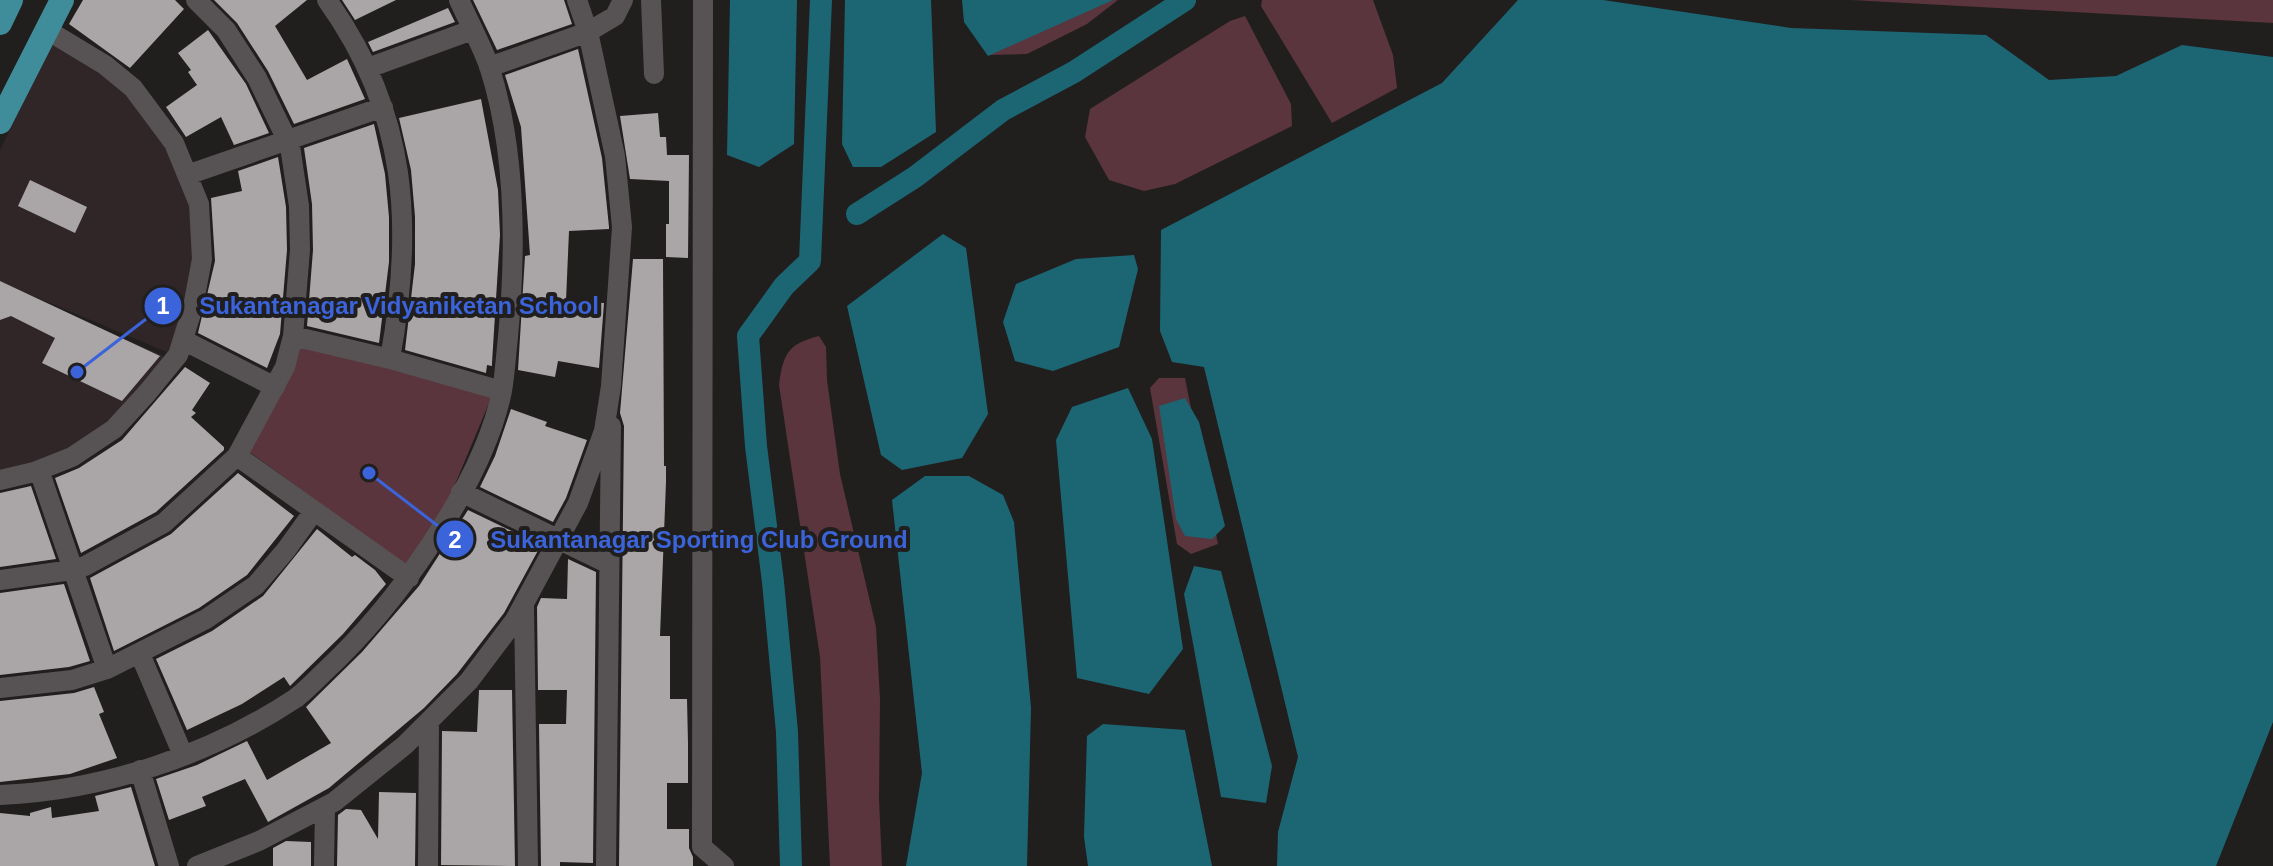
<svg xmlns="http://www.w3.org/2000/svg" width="2273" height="866" font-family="Arial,sans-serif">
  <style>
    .built { fill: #302628 }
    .green { fill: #5a353d }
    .water { fill: #1c6674 }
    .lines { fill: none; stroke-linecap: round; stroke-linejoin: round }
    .canal { stroke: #1c6674; stroke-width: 22 }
    .building { fill: #aaa5a6 }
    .minor { stroke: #575354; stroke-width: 20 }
    .major { stroke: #3f8d9a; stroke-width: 24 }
    .leader { fill: none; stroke: #3b64da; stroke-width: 3 }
    .callout-dot { fill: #3b64da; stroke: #211e1e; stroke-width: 3 }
    .mark-label { font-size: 24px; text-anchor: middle; font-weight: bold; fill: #fff }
    .callout-label { font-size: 24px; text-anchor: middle; font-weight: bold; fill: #3b64da; stroke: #211e1e; stroke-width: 8; stroke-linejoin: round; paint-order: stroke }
  </style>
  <rect width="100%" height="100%" fill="#211e1e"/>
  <!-- built -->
  <path class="built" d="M54 40 137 97 171 143 195 203 197 259 169 353 0 282V150Z
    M0 285 164 356 145 388 106 424 64 451 31 464 0 470Z"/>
  <!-- green -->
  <path class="green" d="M981 0H1118L1087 24 1027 54 989 55Z
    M1262 0H1373L1393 55 1397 88 1332 123 1261 6Z
    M1851 0H2273V23Z
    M1245 16 1291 104 1292 126 1175 184 1144 191 1109 180 1085 137 1090 109 1230 21Z
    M819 336 826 347 827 380 840 474 876 627 880 699 879 799 882 866H830L820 657 779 385C783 355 787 344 819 336Z
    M298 343 492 396 451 494 408 567 248 451Z
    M1159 378H1185L1218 544 1191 554 1177 544 1150 388Z"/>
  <!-- water -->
  <path class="water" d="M730 0H797L794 144 759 167 727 155Z
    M845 0H931L936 132 881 167H853L842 144Z
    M962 0H1113L988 56 964 22Z
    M1518 0H1603L1791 28 1986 35 2049 80 2116 76 2182 45 2273 57V722L2216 866H1277L1278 832 1298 757 1204 367 1172 362 1160 331 1161 230 1442 83Z
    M943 234 966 248 988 414 962 458 902 470 881 455 847 306Z
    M1134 255 1138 269 1119 347 1053 371 1015 361 1003 322 1016 284 1076 259Z
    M1128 388 1152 439 1183 649 1149 694 1077 678 1056 440 1072 407Z
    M1185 398 1199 422 1225 526 1212 539 1185 536 1176 519 1159 406Z
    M925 476H969L1003 495 1014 522 1031 708 1027 866H906L922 773 892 500Z
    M1194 566 1221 571 1272 766 1266 803 1221 797 1184 594Z
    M1103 724 1185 730 1212 866H1088L1084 837 1087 736Z"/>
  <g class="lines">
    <!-- canal -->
    <path class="canal" d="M857 214 915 177 1003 110 1074 72 1185 0
      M791 866 787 732 773 582 756 446 748 336 784 286 810 261 821 0"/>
  </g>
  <!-- building -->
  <path class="building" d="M83 0H175L184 9 130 68 69 24Z
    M214 0H307L275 26 307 80 347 59 365 99 294 124 268 71 237 23Z
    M342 0H396L355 20Z
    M473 0H564L572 24 497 50Z
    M448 8 455 22 373 52 368 42Z
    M208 30 246 84 269 133 234 145 221 117 186 137 166 107 197 85 188 72 191 70 178 53Z
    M578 49 602 158 609 227V229L569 231 566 301 604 303 599 368 558 361 555 377 518 370 525 256 530 255 521 127 505 75Z
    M481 99 498 190 500 235 492 363V366L487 365 486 373 405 350 415 264V217L411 170 399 118Z
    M658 113 660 137H666L667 155H689L688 258 666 257V224H669V181L630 179 620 116Z
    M374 124 385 174 389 217V262L379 343 307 326 313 250 312 204 304 148Z
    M278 157 286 207 287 250 280 334 267 368 198 333 215 261 211 198 242 191 238 171Z
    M30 180 87 207 75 233 18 206Z
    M633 259H663L664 466H666V482L660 636H670V699H687L688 743V783H667V829H689V848L693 857V866H619L624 426 620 413Z
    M0 281 160 356 122 401 42 363 55 338 11 316 0 320Z
    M185 367 210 383 192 410 196 413 191 417 224 447V450L156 512 81 553 55 478 79 468 122 440Z
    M511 409 547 422 545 426 587 440 566 498 553 522 480 487 495 456Z
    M238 473 294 516 247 575 199 608 114 651 90 578 171 534Z
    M31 486 56 559 0 567V493Z
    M468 510 541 545 504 613 457 674 424 708 329 788 268 822 245 779 202 797 206 806 169 820 156 779 197 765 247 741 267 780 331 743 306 707 362 652 419 586Z
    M317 529 352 557 355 555 375 570 386 584 343 634 290 686 284 677 242 704 187 730 156 659 212 631 263 596Z
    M568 559 596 572 593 863 560 862V866H541L539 724H566L567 690H538L537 607 541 598 567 599Z
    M64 584 90 661 69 667 0 675V593Z
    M94 687 104 712 99 714 117 758 70 774 0 782V701L74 693Z
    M479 690H512L515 866 441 865 442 731 477 732Z
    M131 787 155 866H0V813L30 816V813L51 807 52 818 99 811 95 796Z
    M379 792 416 793 415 866H337L338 815 346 809 361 810 378 839Z
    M286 841 311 842V866H273V848Z"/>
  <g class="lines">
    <!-- minor -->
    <path class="minor" d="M327 0C408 113 414 226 390 359
      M651 0 654 74
      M703 0 702 847 724 866
      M489 67 588 32 615 16 623 0
      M368 68 472 30
      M187 175 383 107
      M293 336 390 359 502 391
      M183 340 275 387
      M237 456 409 578
      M39 470 107 669
      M0 480 34 472 72 457 114 429 147 393 178 355 193 307 202 259 199 204 174 143 133 88 105 65 47 30
      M461 492 609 564
      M0 580 72 570 85 566 164 523 237 456 285 367 293 336 300 250 299 206 290 146 257 78 226 30 196 0
      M524 606 528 866
      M140 654 183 755
      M0 688 72 680 107 669 206 619 256 585 286 550 314 511
      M140 770 169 866
      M0 795C103 791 210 755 296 698 305 691 314 682 323 673 364 635 400 591 431 544 461 499 491 444 502 391 505 373 506 355 508 337 516 251 516 149 489 66 481 44 469 22 459 0
      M197 866 259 841 334 802 405 745 469 681 515 620 578 503 604 431 611 386 622 227 615 156 588 32 577 0
      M324 866 325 807
      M428 866 429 721
      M606 866 611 426"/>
    <!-- major -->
    <path class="major" d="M0 23 11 0
      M0 122 62 0"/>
  </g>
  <!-- callouts -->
  <path class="leader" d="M77 372L163 306M369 473L455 539"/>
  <g class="callout-dot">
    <circle cx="77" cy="372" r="8"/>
    <circle cx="369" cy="473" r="8"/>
    <circle cx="163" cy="306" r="20"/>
    <circle cx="455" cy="539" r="20"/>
  </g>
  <g class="mark-label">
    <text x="163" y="314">1</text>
    <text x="455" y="548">2</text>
  </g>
  <g class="callout-label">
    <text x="399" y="314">Sukantanagar Vidyaniketan School</text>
    <text x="699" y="548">Sukantanagar Sporting Club Ground</text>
  </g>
</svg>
